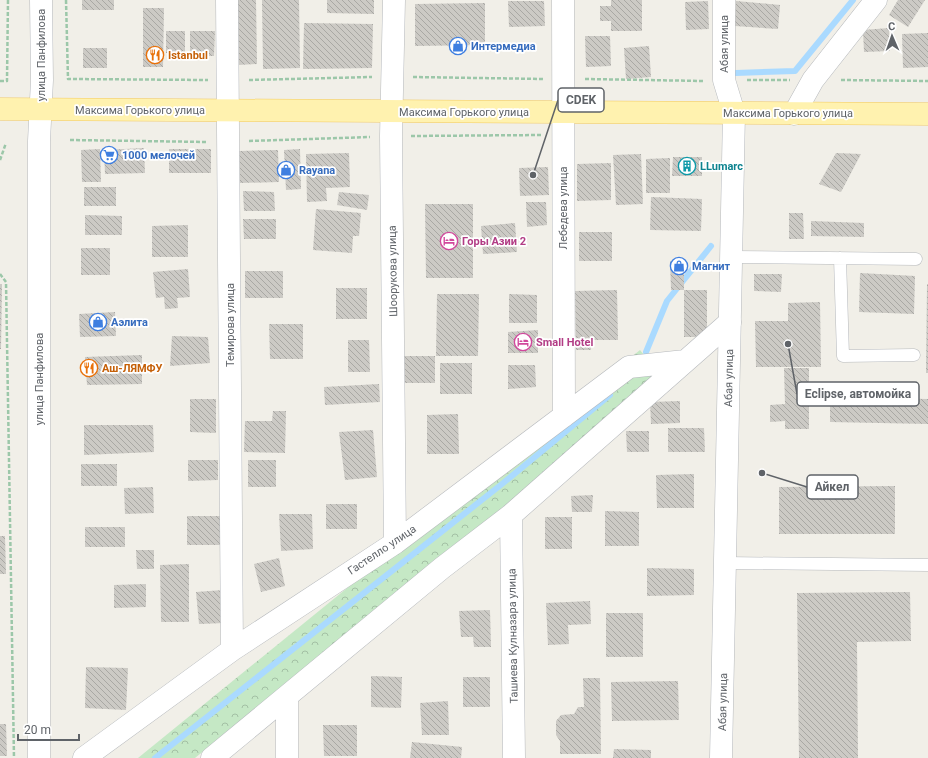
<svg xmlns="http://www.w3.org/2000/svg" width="928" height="758" font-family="Roboto,sans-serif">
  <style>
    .forest { fill: url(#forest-crowns) }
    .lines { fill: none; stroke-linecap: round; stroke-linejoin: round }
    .stream { stroke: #aadaff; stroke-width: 6 }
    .building { fill: url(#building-back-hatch) }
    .service-casing { stroke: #b5b8bc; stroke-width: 13 }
    .minor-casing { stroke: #b5b8bc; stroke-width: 23 }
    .tertiary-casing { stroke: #b5b8bc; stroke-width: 23 }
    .primary-casing { stroke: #f2c960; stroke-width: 23 }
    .path { stroke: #9cc7a9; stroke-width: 2.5; stroke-dasharray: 4 2; stroke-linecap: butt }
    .service { stroke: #fff; stroke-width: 12 }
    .minor { stroke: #fff; stroke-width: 22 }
    .tertiary { stroke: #fff; stroke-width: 22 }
    .primary { stroke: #fff2af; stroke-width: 22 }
    .labels { text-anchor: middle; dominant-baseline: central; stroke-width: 3.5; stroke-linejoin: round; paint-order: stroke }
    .street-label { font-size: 11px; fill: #5f6368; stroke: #fff }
    .shop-label { font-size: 11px; font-weight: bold; fill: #366cbe; stroke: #fff; text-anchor: start }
    .food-label { font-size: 11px; font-weight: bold; fill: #c56008; stroke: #fff; text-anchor: start }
    .culture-label { font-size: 11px; font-weight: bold; fill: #0d838f; stroke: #fff; text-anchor: start }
    .hotel-label { font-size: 11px; font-weight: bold; fill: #b23c85; stroke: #fff; text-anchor: start }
    .leader { fill: none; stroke: #5f6368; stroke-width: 1.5 }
    .callout-dot { fill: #5f6368; stroke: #fff; stroke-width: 1.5 }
    .callout { fill: #fff; stroke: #5f6368; stroke-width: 1.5 }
    .callout-label { font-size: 12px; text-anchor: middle; font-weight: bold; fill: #5f6368 }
  </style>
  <defs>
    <pattern id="forest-crowns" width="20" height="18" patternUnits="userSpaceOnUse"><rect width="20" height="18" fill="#c5e8c5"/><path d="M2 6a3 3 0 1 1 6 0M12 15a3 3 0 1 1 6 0" fill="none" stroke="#a3c0a4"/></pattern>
    <pattern id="building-back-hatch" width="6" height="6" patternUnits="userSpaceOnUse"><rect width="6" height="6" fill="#cccac5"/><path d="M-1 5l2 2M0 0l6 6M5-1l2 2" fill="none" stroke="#a9a8a4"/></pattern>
  </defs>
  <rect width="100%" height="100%" fill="#f1efe8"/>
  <!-- forest -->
  <path class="forest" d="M640 350 663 378 195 758H138Z"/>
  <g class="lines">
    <!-- stream -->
    <path class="stream" d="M736 73 795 71 853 0
      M646 352 667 301 711 246
      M155 758 502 484 610 395"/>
  </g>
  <!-- building -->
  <path class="building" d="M82 0H114V10H82Z
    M238 0H256L257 64 238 65Z
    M262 0H299L300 68 263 69Z
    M327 0H374V14L327 13Z
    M611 0H642V31H611V21H600V6H611Z
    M898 0H925L908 27 889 15Z
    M508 1H544L545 26 509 27Z
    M708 1 709 29 686 30 685 2Z
    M736 1 780 5 778 29 735 26Z
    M485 3V45L415 46V4Z
    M143 8H164L163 67H143Z
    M304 23 373 24 372 68 303 69Z
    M889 28 890 51 864 52 863 30Z
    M166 31H185V53H166Z
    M190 31H215L214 56H190Z
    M928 33V67L903 68 902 34Z
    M585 36H610L611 66 586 67Z
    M649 46 651 77 626 79 624 48Z
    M83 48H107V68H83Z
    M144 148 145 173 105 174 104 150Z
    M100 149 101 182H82L81 150Z
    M169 149H211V173H169Z
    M300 149 301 189 286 190 284 150Z
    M278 150 279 182 240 183 239 151Z
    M349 153 350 187 326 188 327 201 307 202 306 154Z
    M836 153 861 154 841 192 819 184Z
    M641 154 643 204 616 205 613 155Z
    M673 157H702V176H672Z
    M670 158V193H646V159Z
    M611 163V200L577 201V164Z
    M548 167 549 195 520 196 519 168Z
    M84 187H116V206H84Z
    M243 191 274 192 275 211H244Z
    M339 192 369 195 367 210 337 205Z
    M651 197 702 199 701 231 650 230Z
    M526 202H546L547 225 527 227Z
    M425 204H473V278H426Z
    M316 209 361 213 359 236H353L352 253 313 250Z
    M789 213H803L804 239H789Z
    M85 215 122 216V235H85Z
    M243 219H276V239H244Z
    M811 221 864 223V237L811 236Z
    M515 223 517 252 483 254 481 226Z
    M188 225V257H152V226Z
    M579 232H612V261H579Z
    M81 248H110V275H81Z
    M684 260V290H671L670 261Z
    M188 269 190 297 177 298 178 308 165 309 164 297 156 298 153 272Z
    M245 271H283V298H245Z
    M860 273 915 276 914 314 859 312Z
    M754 274H782L781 292 754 291Z
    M0 284H2L1 349H0Z
    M927 284H928V373H926Z
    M336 288H367V319H336Z
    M617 290 618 340H591V350H576L575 291Z
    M684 290H707V337H684Z
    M437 294H479L478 356H436Z
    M509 294 537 295V323H509Z
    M820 302 821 367H756L755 321H788V303Z
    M115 312 116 336 80 337 79 314Z
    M269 324H303V359H270Z
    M538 330V353H508V332Z
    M172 336 208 337 210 363 170 366Z
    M348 340H369L370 372H348Z
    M142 355V384L87 385 85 357Z
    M399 356H435V383H399Z
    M440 363H472V394H440Z
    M508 365H535L536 387 508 389Z
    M784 368H809V429H785V421L770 422V405L785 404Z
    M379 384 380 402 325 405 324 387Z
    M830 397 928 399V424L830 422Z
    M190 399H216V433L190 432Z
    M680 401V423L651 424 650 402Z
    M273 411H286L285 453 244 452 245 421H272Z
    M458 414 459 454H427V415Z
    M84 425H153L154 452 84 455Z
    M668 428H704L705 452H668Z
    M373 430 377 477 345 480 339 432Z
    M626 431H649V452H627Z
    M188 460H218V480L188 481Z
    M248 460H276V487H248Z
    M81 464H117V486H81Z
    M694 474V508H657L656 475Z
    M895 486V534H779V487Z
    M153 487 154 513 125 514 124 488Z
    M593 495 592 512H572L571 496Z
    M326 504H357V529H326Z
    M605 511 639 512V546H605Z
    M279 514H312L313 549 281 551Z
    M187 516H224V545H187Z
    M545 517H572V549H545Z
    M85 527H125V547H85Z
    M0 536H5L6 574H0Z
    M136 550H154V569H137Z
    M279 558 285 586 261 592 254 564Z
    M189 564V622H161L160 565Z
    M647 568 694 569V595L647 596Z
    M146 584V607L114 608V585Z
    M223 590 225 623 199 624 196 592Z
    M910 592 911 641 857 642 858 758H799L797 593Z
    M590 601 591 624 568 625 569 644 548 645 546 603Z
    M490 610 491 647H474L473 637H461L459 611Z
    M606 613H643V657H606Z
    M86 667 128 668 126 710 85 708Z
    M371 676 402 677 401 708 371 707Z
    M463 677H490V707H463Z
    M583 678H600L601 754H560V741L556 735V721L561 715 574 714 578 707H584Z
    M678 681 679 720 612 721 611 682Z
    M448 701 449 735H422L420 703Z
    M0 724H6L7 756H0Z
    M323 725H357V756H324Z
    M412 742 462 747 461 758H410Z
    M614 749 651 750V758H613Z"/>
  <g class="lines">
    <defs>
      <path id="service" d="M731 257 916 259
        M840 258 843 356 914 355
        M725 563 928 565"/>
      <path id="minor" d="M227 0 232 650
        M394 0 391 136 395 543
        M563 0 564 416
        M724 0V80L734 113
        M794 114 813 80 876 0
        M511 515 514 758
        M287 697V758
        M84 758 232 650 395 543 629 367 685 361
        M212 758 442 568 511 515 730 322"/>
      <path id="tertiary" d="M39 758V141L42 80 41 0
        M721 758 734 113"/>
      <path id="primary" d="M0 109 928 114"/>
    </defs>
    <!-- service casing -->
    <use href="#service" class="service-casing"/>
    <!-- minor casing -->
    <use href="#minor" class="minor-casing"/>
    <!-- tertiary casing -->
    <use href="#tertiary" class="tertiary-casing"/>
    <!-- primary casing -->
    <use href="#primary" class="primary-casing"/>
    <!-- path -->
    <path class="path" d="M66 0 68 79 208 80
      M413 77 544 79
      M585 79 704 81
      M249 80 372 77
      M747 80H790
      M841 80 928 81
      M0 81H7L8 0
      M411 136 542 135
      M70 140 208 142
      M249 141 370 137
      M0 160 6 143
      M0 274 6 282 14 758"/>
    <!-- service -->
    <use href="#service" class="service"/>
    <!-- minor -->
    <use href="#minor" class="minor"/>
    <!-- tertiary -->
    <use href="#tertiary" class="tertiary"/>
    <!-- primary -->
    <use href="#primary" class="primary"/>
  </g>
  <!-- icons -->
  <defs>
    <symbol id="shop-ring" viewBox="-11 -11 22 22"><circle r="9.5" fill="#fff" stroke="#3f7fe0" stroke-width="1.5"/><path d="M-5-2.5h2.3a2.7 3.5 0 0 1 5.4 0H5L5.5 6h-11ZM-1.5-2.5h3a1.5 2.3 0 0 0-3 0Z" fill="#3f7fe0"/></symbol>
    <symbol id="restaurant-ring" viewBox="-11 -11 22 22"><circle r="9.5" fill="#fff" stroke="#e8710a" stroke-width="1.5"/><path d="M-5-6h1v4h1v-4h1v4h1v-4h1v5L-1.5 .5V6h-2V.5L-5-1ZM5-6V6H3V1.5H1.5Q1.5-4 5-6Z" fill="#e8710a"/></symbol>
    <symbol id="supermarket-ring" viewBox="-11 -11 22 22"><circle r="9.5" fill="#fff" stroke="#3f7fe0" stroke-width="1.5"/><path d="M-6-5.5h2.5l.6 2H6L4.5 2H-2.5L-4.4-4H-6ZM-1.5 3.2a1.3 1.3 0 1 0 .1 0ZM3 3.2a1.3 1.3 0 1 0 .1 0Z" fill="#3f7fe0"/></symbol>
    <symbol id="building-ring" viewBox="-11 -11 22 22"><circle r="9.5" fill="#fff" stroke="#0f9aa8" stroke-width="1.5"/><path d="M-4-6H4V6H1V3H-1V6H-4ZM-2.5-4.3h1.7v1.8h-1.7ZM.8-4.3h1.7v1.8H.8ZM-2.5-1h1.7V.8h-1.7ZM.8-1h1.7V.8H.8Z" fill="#0f9aa8"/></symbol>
    <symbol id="hotel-ring" viewBox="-11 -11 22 22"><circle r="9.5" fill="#fff" stroke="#d1479c" stroke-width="1.5"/><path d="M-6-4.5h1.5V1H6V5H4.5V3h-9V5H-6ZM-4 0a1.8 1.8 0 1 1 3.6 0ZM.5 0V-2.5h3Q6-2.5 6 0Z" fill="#d1479c"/></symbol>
  </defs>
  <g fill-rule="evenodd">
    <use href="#shop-ring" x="448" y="36" width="20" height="20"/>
    <use href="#restaurant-ring" x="145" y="45" width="20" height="20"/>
    <use href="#supermarket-ring" x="99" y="145" width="20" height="20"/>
    <use href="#building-ring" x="677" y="156" width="20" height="20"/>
    <use href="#shop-ring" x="276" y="160" width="20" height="20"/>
    <use href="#hotel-ring" x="439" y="231" width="20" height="20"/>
    <use href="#shop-ring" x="669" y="256" width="20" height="20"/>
    <use href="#shop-ring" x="88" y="312" width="20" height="20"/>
    <use href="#hotel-ring" x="513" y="332" width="20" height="20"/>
    <use href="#restaurant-ring" x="79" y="358" width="20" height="20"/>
  </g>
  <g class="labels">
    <!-- street labels -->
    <g class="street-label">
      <text transform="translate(724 44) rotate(-90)">Абая улица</text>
      <text transform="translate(41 55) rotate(-90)">улица Панфилова</text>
      <text x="140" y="110">Максима Горького улица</text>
      <text x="464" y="112">Максима Горького улица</text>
      <text x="788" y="113">Максима Горького улица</text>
      <text transform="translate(563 208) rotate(-90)">Лебедева улица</text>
      <text transform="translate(393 271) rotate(-91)">Шоорукова улица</text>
      <text transform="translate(230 325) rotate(-90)">Темирова улица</text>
      <text transform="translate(729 378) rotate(-89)">Абая улица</text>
      <text transform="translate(39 379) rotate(-90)">улица Панфилова</text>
      <text transform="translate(382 550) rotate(-34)">Гастелло улица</text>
      <text transform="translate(513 636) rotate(-91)">Ташиева Кулназара улица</text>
      <text transform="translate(723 702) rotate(-89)">Абая улица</text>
    </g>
    <!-- shop labels -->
    <g class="shop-label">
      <text x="471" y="46">Интермедиа</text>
      <text x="122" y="155">1000 мелочей</text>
      <text x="299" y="170">Rayana</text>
      <text x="692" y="266">Магнит</text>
      <text x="111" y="322">Аэлита</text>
    </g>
    <!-- food labels -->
    <g class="food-label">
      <text x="168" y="55">Istanbul</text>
      <text x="102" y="368">Аш-ЛЯМФУ</text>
    </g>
    <!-- culture labels -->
    <g class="culture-label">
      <text x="700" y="166">LLumarc</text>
    </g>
    <!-- hotel labels -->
    <g class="hotel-label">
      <text x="462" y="241">Горы Азии 2</text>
      <text x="536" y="342">Small Hotel</text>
    </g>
  </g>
  <!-- callouts -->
  <path class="leader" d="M533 175L558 100M788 344L797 394M762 473L807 487"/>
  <g class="callout-dot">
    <circle cx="533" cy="175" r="4"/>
    <circle cx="788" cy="344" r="4"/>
    <circle cx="762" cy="473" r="4"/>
  </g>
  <g class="callout">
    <rect x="558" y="88" width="46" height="24" rx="4"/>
    <rect x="797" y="382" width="122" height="24" rx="4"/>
    <rect x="807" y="475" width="51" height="24" rx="4"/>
  </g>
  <g class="callout-label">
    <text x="581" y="104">CDEK</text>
    <text x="858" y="398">Eclipse, автомойка</text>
    <text x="832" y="491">Айкел</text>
  </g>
  <!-- north arrow -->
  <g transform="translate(892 36) rotate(358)" stroke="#ffffff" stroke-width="3" paint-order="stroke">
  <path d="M0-3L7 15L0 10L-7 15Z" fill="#5f6368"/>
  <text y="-6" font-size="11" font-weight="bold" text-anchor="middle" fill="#5f6368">С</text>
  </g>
  <!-- scale -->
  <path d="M18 734v6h61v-6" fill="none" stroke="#5f6368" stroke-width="2"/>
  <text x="24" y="734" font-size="12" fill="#5f6368" stroke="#ffffff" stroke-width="3" paint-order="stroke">20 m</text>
</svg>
